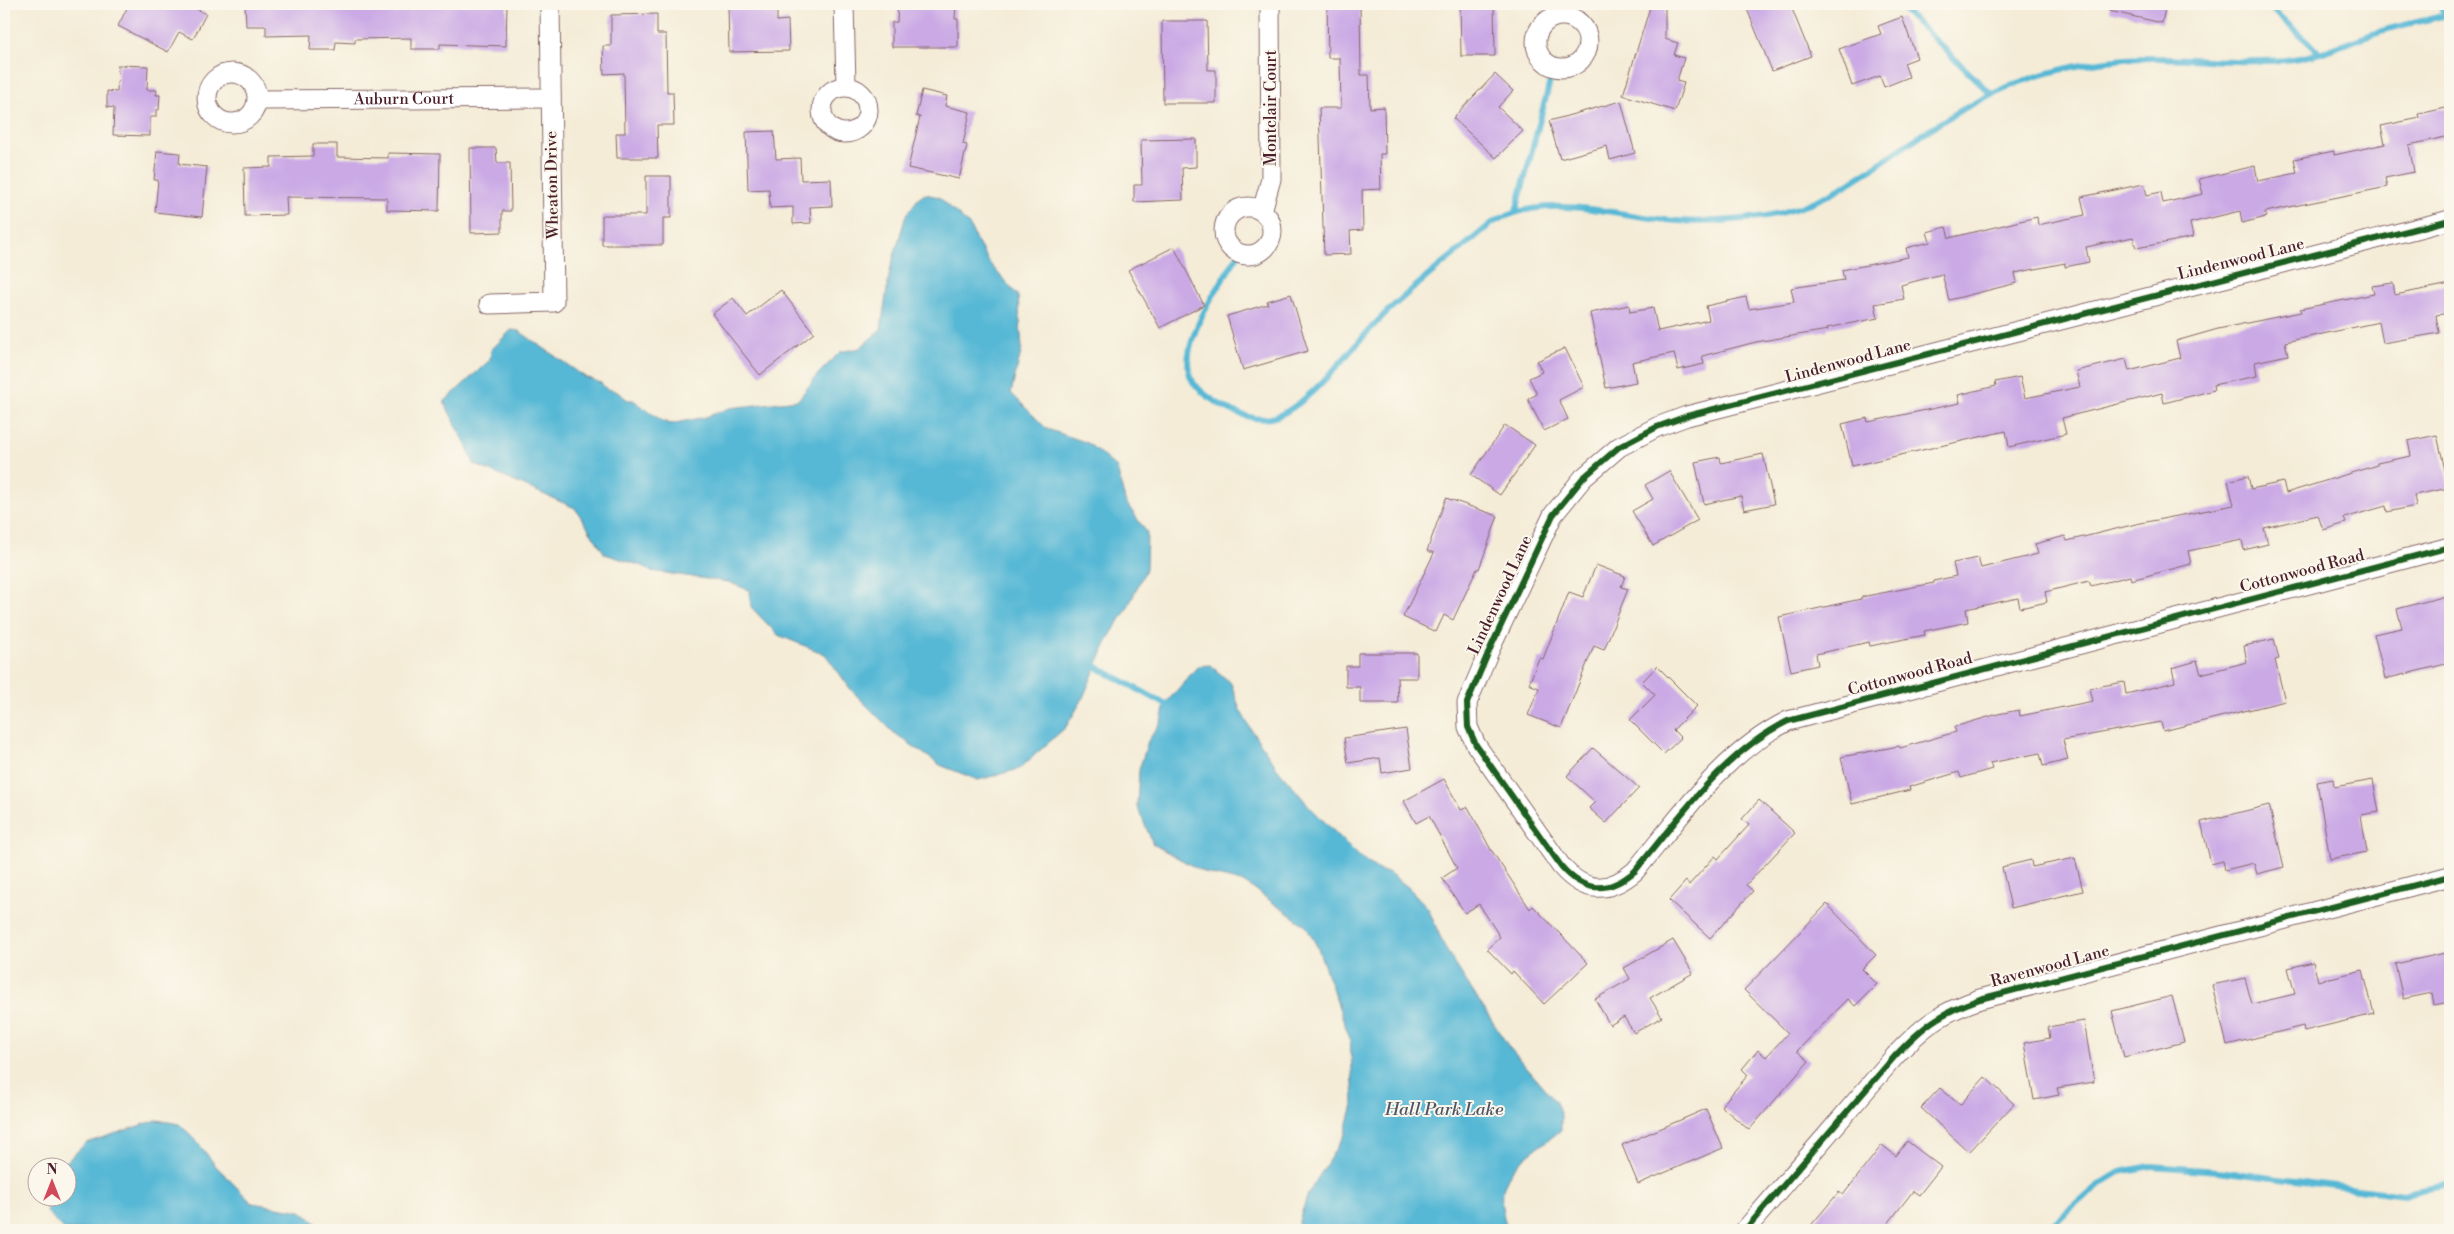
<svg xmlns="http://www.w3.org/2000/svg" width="2454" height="1234" font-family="'Libre Bodoni',serif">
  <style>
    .water { fill: #56b8d5; stroke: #506c80 }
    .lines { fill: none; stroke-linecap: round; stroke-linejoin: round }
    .stream { stroke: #56b8d5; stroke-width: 6 }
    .building { fill: #caa9e5 }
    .street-casing { stroke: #866767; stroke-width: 21 }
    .street { stroke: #fff; stroke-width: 19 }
    .cycleway-casing { stroke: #fbf7ec; stroke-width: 9 }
    .cycleway { stroke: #1b5e20; stroke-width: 6 }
    .labels { text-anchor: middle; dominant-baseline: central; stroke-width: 4; stroke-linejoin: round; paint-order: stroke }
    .street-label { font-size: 16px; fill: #4a1f2b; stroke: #fbf7ec }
    .water-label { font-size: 18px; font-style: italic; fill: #4e5566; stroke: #fbf7ec }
  </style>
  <rect width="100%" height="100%" fill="#fbf7ec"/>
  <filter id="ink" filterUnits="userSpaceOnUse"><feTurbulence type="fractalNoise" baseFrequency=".02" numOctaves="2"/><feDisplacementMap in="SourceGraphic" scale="10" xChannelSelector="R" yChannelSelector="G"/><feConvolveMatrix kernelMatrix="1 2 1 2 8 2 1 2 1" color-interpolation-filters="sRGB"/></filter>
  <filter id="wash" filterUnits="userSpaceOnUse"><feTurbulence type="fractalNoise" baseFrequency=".0096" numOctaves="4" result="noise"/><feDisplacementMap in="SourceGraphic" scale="20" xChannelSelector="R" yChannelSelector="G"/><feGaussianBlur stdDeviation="1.12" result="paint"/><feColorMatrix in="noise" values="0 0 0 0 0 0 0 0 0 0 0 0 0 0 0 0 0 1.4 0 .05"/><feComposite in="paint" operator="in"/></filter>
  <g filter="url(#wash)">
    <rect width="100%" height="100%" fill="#f4ecd7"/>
    <!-- water -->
    <path class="water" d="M925 194 939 197 970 226 976 240 991 265 1018 296 1022 348 1011 393 1047 429 1088 443 1117 468 1125 501 1147 533 1146 569 1127 609 1108 639 1082 700 1066 727 1019 769 978 780 940 765 893 732 852 691 825 654 778 635 751 607 749 590 728 582 651 571 645 567 605 554 575 508 474 464 465 442 444 402 490 360 491 350 511 330 519 331 585 377 601 383 606 389 616 391 628 400H633L661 420 670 424 706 417 730 408 798 400 819 373 840 352 860 348 881 329 890 270 906 215 918 199Z
      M1210 665 1231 683 1240 710 1252 731 1277 768 1310 807 1360 857 1380 871 1388 872 1409 888 1428 908 1445 948 1473 992 1509 1047 1556 1102 1561 1116V1130C1538 1150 1508 1161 1502 1195 1500 1205 1505 1220 1507 1230H1299L1298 1224 1308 1194 1345 1134 1354 1101 1350 1039 1318 948 1306 926 1245 883 1205 873 1153 844 1137 806 1139 770 1148 741 1161 722 1165 704 1198 666Z
      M157 1120 179 1124 194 1138 216 1166 252 1203 301 1211 325 1230H64L47 1212 49 1197 68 1196V1166H62L86 1143Z"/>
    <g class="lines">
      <!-- stream -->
      <path class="stream" d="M1898 4 1992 95
        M2266 4 2319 52
        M2441 4 2445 16
        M1516 212 1554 66
        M1239 254C1222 282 1167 356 1197 387 1214 404 1251 425 1275 417 1314 403 1356 340 1388 311 1421 280 1458 252 1492 223 1546 192 1609 214 1666 220 1699 224 1733 221 1766 216 1829 206 1878 163 1930 129 1960 110 1995 90 2029 79 2068 66 2113 58 2153 58 2197 58 2241 64 2285 60 2318 57 2350 41 2381 31 2404 24 2428 20 2450 14
        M1091 664 1165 704 1172 703
        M2046 1230 2097 1186 2120 1172 2151 1166 2218 1171 2405 1195 2421 1189 2450 1184"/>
    </g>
    <g id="blocks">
      <!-- building -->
      <path class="building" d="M129 4H187L206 14 193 39 179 32 168 52 118 26Z
        M245 4H507L506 46 440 44V49H411V38L355 39V43L336 42 335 50H310L311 35 266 36V26H246Z
        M728 4H777V21L788 20 789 51 729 52Z
        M898 4H956L955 19H958V47H892V22H897Z
        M1327 4H1360L1361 75H1369L1370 108 1384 107 1385 154H1380L1381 189 1362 190 1363 230 1350 231 1351 254 1324 255 1319 108H1341L1340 58H1328Z
        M1460 4H1494L1495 56H1461Z
        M1651 4H1665V39L1678 43 1674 55 1684 58 1677 81 1684 83 1675 111 1623 95Z
        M1745 4H1790L1811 56 1772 71Z
        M2110 4H2166L2162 23 2109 11Z
        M657 14V34H666L667 92H673L674 125H657L658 158H617L616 133H625L624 73 604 74 603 46H611V15Z
        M1902 17 1917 58 1904 63 1909 77 1884 87 1880 76 1852 86 1839 49 1881 34 1878 26Z
        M1162 21H1207L1208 70H1216V103H1163Z
        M118 65 148 66 147 90H157L156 95H160L159 110H156V117H150V136L113 135 114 108 107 107V91L117 92Z
        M1495 74 1513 91 1498 107 1523 131 1496 158 1453 118Z
        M922 90 947 96 945 106 970 112 963 144 967 145 959 179 908 168 920 117 916 116Z
        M1621 101 1635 153 1610 160 1607 146 1560 159 1549 121Z
        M2450 107V136L2409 145 2414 172 2385 178 2387 187 2265 212 2266 217 2242 223 2240 211 2190 223 2193 237 2169 242 2136 248 2133 237 2086 247 2089 262 2065 267V263L2015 273 2017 283 1949 300 1942 274 1901 285 1904 299 1875 304 1878 318 1827 328 1828 330 1756 342 1702 356 1704 364 1678 370 1674 353 1632 362 1636 382 1606 388 1590 313 1629 305 1630 312 1653 308 1658 331 1709 320 1706 306 1746 297 1749 309 1794 302 1791 288 1844 280 1842 270 1908 257 1906 248 1930 242 1927 232 1946 227 1949 238 2037 217 2038 225 2085 215 2081 197 2144 184 2147 195 2161 192 2163 203 2203 194 2199 179 2255 166 2258 181 2297 173 2294 159 2334 151V155L2385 144 2381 126 2420 118 2419 114Z
        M774 131 776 159 800 158 801 180 831 179 832 206 810 207 811 223 793 224V207L770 208 769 189 748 190 746 132Z
        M1196 139V167L1182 168 1183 200 1134 202V185H1142L1141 140Z
        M313 144H337V157L388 158V153L440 154 439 211 387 210V198L286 197 287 215 245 216 244 168 271 167V157L313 156Z
        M470 148H496L497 163H510L511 211H502V232L471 233Z
        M157 151 180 153 179 164 207 167 202 217 155 212 158 180H154Z
        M646 176H671V218H663V245H602V215H646Z
        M1174 247 1204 305 1160 328 1128 270Z
        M2393 283 2395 295 2450 284V313L2436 315 2439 333 2383 343 2379 322 2285 342 2288 355 2255 362 2257 376 2213 385 2214 390 2164 403 2162 393 2062 418 2066 434 2009 447 2006 431 1852 466 1842 424 1867 418 1868 422 1960 403 1958 395 1996 386 1995 382 2020 377 2025 398 2080 387 2076 371 2126 359 2129 371 2180 358 2176 341 2218 329 2301 312 2300 309 2374 294 2372 286Z
        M781 290 814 333 760 375 712 314 733 298 747 316Z
        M1291 294 1308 351 1243 370 1227 316 1268 304 1267 301Z
        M1565 348 1584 387 1559 400 1568 419 1544 431 1528 399 1537 394 1529 378 1542 372 1537 361Z
        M1505 425 1535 445 1500 495 1471 475Z
        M2437 435 2449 488 2414 495 2416 506 2387 512 2386 506 2344 518 2346 523 2323 530 2318 515 2264 528 2268 544 2244 550 2242 540 2188 551 2191 564 2131 580 2130 576 2091 586 2089 581 2045 592 2047 602 2020 608 2018 598 1966 609 1968 622 1924 631 1925 635 1870 646 1869 642 1816 654 1818 665 1791 671 1779 617 1861 599V597L1934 583V581L1956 576 1953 563 1978 558 1981 568 2038 554 2035 544 2065 536 2067 541 2136 524 2234 505 2228 481 2248 476 2251 489 2283 482 2286 493 2377 465V463L2411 456 2408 441Z
        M1763 454 1774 504 1744 510 1741 496 1704 504 1695 462 1720 457 1721 463Z
        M1669 471 1698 520 1653 546 1632 511 1653 499 1645 485Z
        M1446 498 1498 516 1479 569H1477L1453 620 1444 615 1436 632 1403 617 1434 553 1427 551Z
        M1596 565 1625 576 1621 587 1628 589 1604 650 1594 646 1561 728 1528 715 1539 688 1529 684 1539 658 1543 659 1569 592 1583 597Z
        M2450 595V663L2385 679 2374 634 2402 628 2397 609Z
        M2274 639 2279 659 2275 660 2285 701 2163 731 2161 722 2063 740 2068 760 2043 766 2040 753 1990 763 1992 769 1961 778 1959 772 1909 787 1910 790 1852 804 1841 757 1899 746 1900 748 1956 732 1954 727 1998 714 2019 710 2020 716 2093 701 2090 688 2124 682 2126 694 2175 682 2172 668 2197 661 2201 674 2247 662 2244 646Z
        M1358 653H1417V678H1397L1398 703H1360V687H1346V666H1358Z
        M1657 666 1697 706 1673 730 1681 738 1664 754 1630 720 1655 695 1642 682Z
        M1406 729 1412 768 1382 773 1380 758 1348 763 1344 738Z
        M1593 748 1639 788 1606 823 1589 808 1595 802 1567 776Z
        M1444 779 1461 810 1468 807 1490 848 1530 909 1533 906 1588 963 1544 1004 1513 971 1511 974 1487 949 1500 937 1479 904 1465 913 1442 878 1457 868 1429 816 1416 823 1404 801Z
        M2333 779 2334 787 2373 780 2379 812 2361 815 2367 852 2330 859 2317 782Z
        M1759 800 1795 833 1746 885 1753 891 1710 938 1669 900 1686 881 1689 885 1715 856 1718 859 1749 825 1742 819Z
        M2269 805 2284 867 2257 874 2254 863 2225 870 2223 861 2211 864 2201 822Z
        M2075 858 2083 891 2011 908 2002 867 2031 860 2032 867Z
        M1827 904 1876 955 1862 969 1877 984 1855 1006 1848 999 1797 1051 1809 1061 1749 1130 1721 1106 1748 1075 1742 1069 1758 1050 1766 1057 1788 1033 1744 990Z
        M1673 940 1693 973 1650 998 1662 1017 1634 1033 1624 1017 1610 1025 1595 999 1630 979 1624 968Z
        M2450 952V1002L2434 1005 2432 993 2403 999 2395 964Z
        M2313 962 2318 981 2363 970 2374 1014 2304 1031 2303 1026 2227 1045 2212 985 2245 978 2252 1004 2295 994 2288 968Z
        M2172 996 2184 1042 2124 1057 2112 1011Z
        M2084 1021 2094 1082 2057 1088 2059 1095 2034 1100 2024 1043 2050 1038 2048 1027Z
        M1985 1077 2014 1104 1969 1152 1921 1108 1940 1088 1960 1105Z
        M1706 1109 1723 1148 1638 1184 1622 1145Z
        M1907 1141 1941 1167 1919 1195 1913 1191 1883 1230H1807L1839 1192 1843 1195 1882 1145 1896 1156Z"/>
    </g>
  </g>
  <g filter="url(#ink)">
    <use href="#blocks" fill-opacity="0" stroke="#866767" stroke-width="1"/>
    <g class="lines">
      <defs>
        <g id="street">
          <path d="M844 4 846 86"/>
          <circle cx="1562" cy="42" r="26"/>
          <circle cx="232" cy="98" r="25"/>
          <circle cx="845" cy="110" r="23"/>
          <path id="s1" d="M258 100 551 98"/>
          <circle cx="1248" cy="231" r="24"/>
          <path d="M1262 211 1271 179 1270 4"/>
          <path d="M2450 220 1687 416 1657 427 1619 447 1583 478 1553 515 1489 651 1467 703 1468 727 1476 745 1561 866C1584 893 1608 894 1635 871 1681 816 1723 753 1788 721L2450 547"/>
          <path d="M489 304 554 302 550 4"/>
          <path d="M1745 1230 1895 1056C1924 1025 1940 1013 1980 999L2450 876"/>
        </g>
      </defs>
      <!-- street casing -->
      <use href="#street" class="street-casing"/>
      <!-- street -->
      <use href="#street" class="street"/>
      <defs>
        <path id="cycleway" d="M2450 220 1687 416 1657 427 1619 447 1583 478 1553 515 1489 651 1467 703 1468 727 1476 745 1561 866C1584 893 1608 894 1635 871 1681 816 1723 753 1788 721L2450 547
          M1745 1230 1895 1056C1924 1025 1940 1013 1980 999L2450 876"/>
      </defs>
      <!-- cycleway casing -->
      <use href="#cycleway" class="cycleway-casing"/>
      <!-- cycleway -->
      <use href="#cycleway" class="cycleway"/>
    </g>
  </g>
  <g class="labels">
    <!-- street labels -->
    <g class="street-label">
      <text stroke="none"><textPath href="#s1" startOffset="146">Auburn Court</textPath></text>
      <text transform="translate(1271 108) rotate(-90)">Montclair Court</text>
      <text transform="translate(552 185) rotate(-91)">Wheaton Drive</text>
      <text transform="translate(2241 259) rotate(-14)">Lindenwood Lane</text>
      <text transform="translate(1848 361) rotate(-15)">Lindenwood Lane</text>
      <text transform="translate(2302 571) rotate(-15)">Cottonwood Road</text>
      <text transform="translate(1500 595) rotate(-65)">Lindenwood Lane</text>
      <text transform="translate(1910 674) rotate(-15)">Cottonwood Road</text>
      <text transform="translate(2050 966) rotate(-15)">Ravenwood Lane</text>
    </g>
    <!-- water labels -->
    <g class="water-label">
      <text x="1444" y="1109">Hall Park Lake</text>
    </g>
  </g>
  <!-- margin -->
  <rect width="2454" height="1234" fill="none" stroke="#fbf7ec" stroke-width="20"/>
  <!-- north arrow -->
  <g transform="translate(52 1182)"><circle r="24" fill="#fbf7ec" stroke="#b4a19f"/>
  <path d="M0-4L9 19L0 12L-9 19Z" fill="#d1495b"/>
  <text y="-8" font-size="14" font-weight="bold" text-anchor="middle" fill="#4a1f2b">N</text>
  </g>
</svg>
